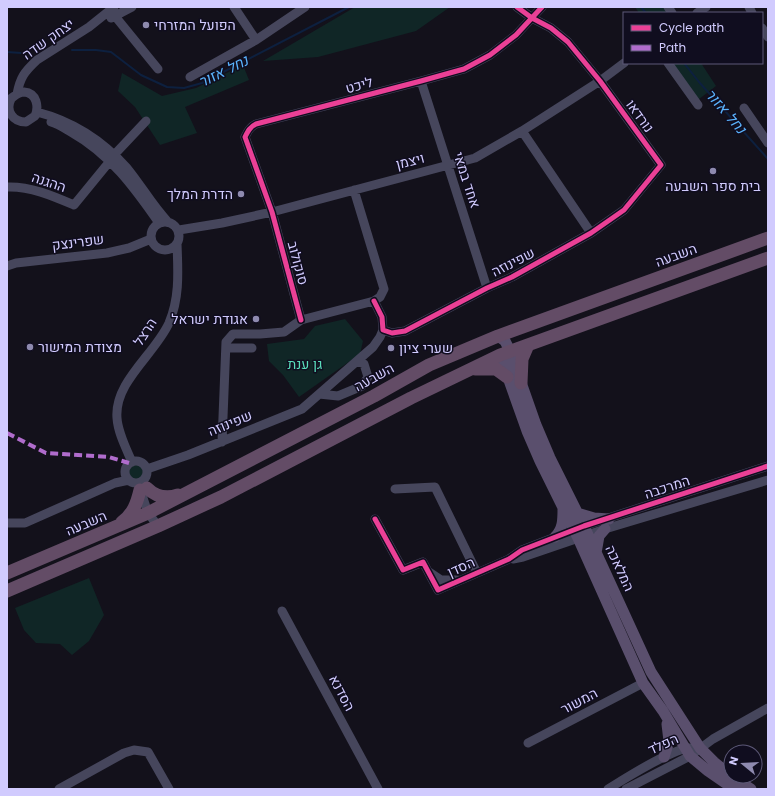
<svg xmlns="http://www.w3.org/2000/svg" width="775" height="796" font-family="Poppins,Heebo,sans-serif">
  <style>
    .green { fill: #102626 }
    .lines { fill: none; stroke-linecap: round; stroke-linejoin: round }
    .stream { stroke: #0d203f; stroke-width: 2 }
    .minor { stroke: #46465c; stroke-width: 9 }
    .major { stroke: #5a4f6d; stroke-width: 11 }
    .highway { stroke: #634c66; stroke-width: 13 }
    .quiet { stroke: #b06ccc; stroke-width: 4; stroke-dasharray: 8 4; stroke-linecap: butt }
    .cycleway-casing { stroke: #100d1f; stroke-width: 8 }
    .cycleway { stroke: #ea4096; stroke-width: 5 }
    .poi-dot { fill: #8e8aaf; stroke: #100d1f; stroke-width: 1.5 }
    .labels { text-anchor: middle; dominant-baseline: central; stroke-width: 3; stroke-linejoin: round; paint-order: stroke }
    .poi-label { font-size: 14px; fill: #d1cbfe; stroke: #100d1f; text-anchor: start }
    .street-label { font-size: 14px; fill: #d1cbfe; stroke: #100d1f }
    .park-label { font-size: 14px; fill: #59ddbb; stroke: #100d1f }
    .water-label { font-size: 15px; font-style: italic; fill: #5ab3fd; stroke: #100d1f }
  </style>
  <rect width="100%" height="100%" fill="#13111b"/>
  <!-- green -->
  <path class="green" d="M355 7H450L416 31 318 57 263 61Z
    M635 7H664L668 13H639Z
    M669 63H701L716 86 694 103Z
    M243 65 249 80 185 107 197 133 160 145 135 107 118 91 122 73 162 96 196 88Z
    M345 319 363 341 360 354 299 397 283 375 269 361 267 344 304 339 315 326Z
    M129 472a7 7 0 1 1 14 0a7 7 0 1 1-14 0Z
    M89 578 104 615 89 641 72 655 60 644 36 643 24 630 15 608Z"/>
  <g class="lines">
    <!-- stream -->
    <path class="stream" d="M641 7 646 13
      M72 50H96L111 52 141 75 167 87 184 88 202 83 349 7
      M7 52 21 53
      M684 63 699 82 768 159"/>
    <!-- minor -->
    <path class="minor" d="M234 7 256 40
      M668 7 672 13
      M749 7 752 13
      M110 10 158 69
      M697 13 706 7
      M111 18 132 7
      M762 28 768 37
      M668 63 698 105
      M190 77 256 40 305 7
      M421 81 487 288
      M17 94C20 78 24 72 37 60L89 27 114 7
      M7 101C13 98 17 92 24 92 37 93 39 107 35 116L26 122C13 122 5 111 11 99
      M744 108 768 143
      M37 112C72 121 103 141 127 168 141 185 152 205 168 222
      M51 122C58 124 64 128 71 132 110 154 134 187 159 223
      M522 131 591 233
      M114 155 146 121
      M7 187C30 186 53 196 74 205L110 161
      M151 236a14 14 0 1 1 28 0a14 14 0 1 1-28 0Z
      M179 230 222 223 272 212 475 158 522 131 600 81 624 63
      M7 266 16 263 107 253 129 248 151 239
      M374 301 382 317 383 330 392 333 405 331 487 288 512 277 591 233 624 210 661 165 600 81 568 42 551 28 532 18 517 7
      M301 320 272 212 245 137C248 131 250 127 256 124L421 81 464 69 490 55 516 35 542 7
      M226 348H252
      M319 394 338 396 362 386 368 377 364 364 358 361
      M222 442 226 342 233 334H260L284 332 301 320 374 301 380 297 384 289 354 190
      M125 472a11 11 0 1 1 22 0a11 11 0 1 1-22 0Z
      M132 462C126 448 118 433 117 418 114 382 155 354 169 323 180 297 178 271 177 244
      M147 469 188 455 302 409 373 347 380 337 383 330
      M140 489 148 513 158 526
      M395 489 435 487 477 573
      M375 519 403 570 423 562 438 590 509 559 522 550 584 526 768 466
      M7 523H25L115 483 129 480
      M513 559 523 557 605 529 768 480
      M429 572 441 580H458
      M282 611 378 789
      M528 743 643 683
      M59 789 124 753 134 750 148 752 169 789
      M608 789C626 778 671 749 690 748
      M626 789 690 756 713 739 768 708"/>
    <!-- major -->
    <path class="major" d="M498 336 505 341 510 351 536 425 550 458 584 526 651 672 700 748 714 762 730 775 751 789
      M500 355 527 431 540 461 578 538 643 683 663 711 690 756 708 771 734 789
      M577 513 594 518 609 519
      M555 537C563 529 563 520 563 509
      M596 553 599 536 605 529
      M664 757 669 741 667 724"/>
    <!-- highway -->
    <path class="highway" d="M475 369H496L507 377
      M521 383 522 359 528 345
      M147 488C156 497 166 499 178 495
      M122 522C133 514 137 503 140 490
      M7 573 148 513 374 396 429 365 498 336 768 238
      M7 591 158 526 221 497 411 398 500 355 768 258"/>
    <!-- quiet -->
    <path class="quiet" d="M7 433 46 453 109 457 129 463"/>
    <defs>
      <path id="cycleway" d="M374 301 382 317 383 330 392 333 405 331 487 288 512 277 591 233 624 210 661 165 600 81 568 42 551 28 532 18 517 7
        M301 320 272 212 245 137C248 131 250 127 256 124L421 81 464 69 490 55 516 35 542 7
        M375 519 403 570 423 562 438 590 509 559 522 550 584 526 768 466"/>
    </defs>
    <!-- cycleway casing -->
    <use href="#cycleway" class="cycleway-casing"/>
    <!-- cycleway -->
    <use href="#cycleway" class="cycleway"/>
  </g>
  <!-- markers -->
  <g class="poi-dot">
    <circle cx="146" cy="25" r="4"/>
    <circle cx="713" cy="171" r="4"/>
    <circle cx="241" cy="194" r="4"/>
    <circle cx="256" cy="319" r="4"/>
    <circle cx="30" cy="347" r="4"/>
    <circle cx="391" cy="348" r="4"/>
  </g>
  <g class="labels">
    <!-- poi labels -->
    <g class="poi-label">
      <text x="154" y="25">הפועל המזרחי</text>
      <text x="713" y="186" text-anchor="middle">בית ספר השבעה</text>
      <text x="233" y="194" text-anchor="end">הדרת המלך</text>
      <text x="248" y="319" text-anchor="end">אגודת ישראל</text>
      <text x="38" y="347">מצודת המישור</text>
      <text x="399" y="348">שערי ציון</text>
    </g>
    <!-- street labels -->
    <g class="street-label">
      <text transform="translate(48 39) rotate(-35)">יצחק שדה</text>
      <text transform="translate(359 85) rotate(-15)">ליכט</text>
      <text transform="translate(640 116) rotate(54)">נורדאו</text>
      <text transform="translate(410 161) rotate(-14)">ויצמן</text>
      <text transform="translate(467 180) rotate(72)">אחד במאי</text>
      <text transform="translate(49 182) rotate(18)">ההגנה</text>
      <text transform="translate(78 242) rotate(-7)">שפרינצק</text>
      <text transform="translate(676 255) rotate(-20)">השבעה</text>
      <text transform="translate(513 262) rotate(-27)">שפינוזה</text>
      <text transform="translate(298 263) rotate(75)">סוקולוב</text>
      <text transform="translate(145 332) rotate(-57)">הרצל</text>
      <text transform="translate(374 377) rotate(-29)">השבעה</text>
      <text transform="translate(230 423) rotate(-22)">שפינוזה</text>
      <text transform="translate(667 487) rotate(-18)">המרכבה</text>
      <text transform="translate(86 523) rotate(-23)">השבעה</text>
      <text transform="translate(461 567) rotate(-24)">הסדן</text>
      <text transform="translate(620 568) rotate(65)">המלאכה</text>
      <text transform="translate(342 693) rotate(62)">הסדנא</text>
      <text transform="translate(579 701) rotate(-28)">המשור</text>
      <text transform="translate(663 744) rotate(-24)">הפלד</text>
    </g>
    <!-- park labels -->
    <g class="park-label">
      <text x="305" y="364">גן ענת</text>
    </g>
    <!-- water labels -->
    <g class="water-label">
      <text transform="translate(223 71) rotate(-26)">נחל אזור</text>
      <text transform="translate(726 111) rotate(49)">נחל אזור</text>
    </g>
  </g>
  <!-- border -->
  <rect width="775" height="796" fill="none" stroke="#d1cbfe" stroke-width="16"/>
  <!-- legend -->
  <rect x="623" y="12" width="140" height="52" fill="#100d1f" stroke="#5d5978"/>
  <rect x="631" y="25" width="20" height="6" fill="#ea4096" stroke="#5d5978"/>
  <text x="659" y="32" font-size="12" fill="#d1cbfe">Cycle path</text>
  <rect x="631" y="45" width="20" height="6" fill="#b06ccc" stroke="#5d5978"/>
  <text x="659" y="52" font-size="12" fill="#d1cbfe">Path</text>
  <!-- north arrow -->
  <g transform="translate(743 764) rotate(288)"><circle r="19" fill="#100d1f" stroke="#5d5978"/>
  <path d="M0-3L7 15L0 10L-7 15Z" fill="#8e8aaf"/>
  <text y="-6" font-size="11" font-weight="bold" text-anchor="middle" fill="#d1cbfe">N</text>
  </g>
</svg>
